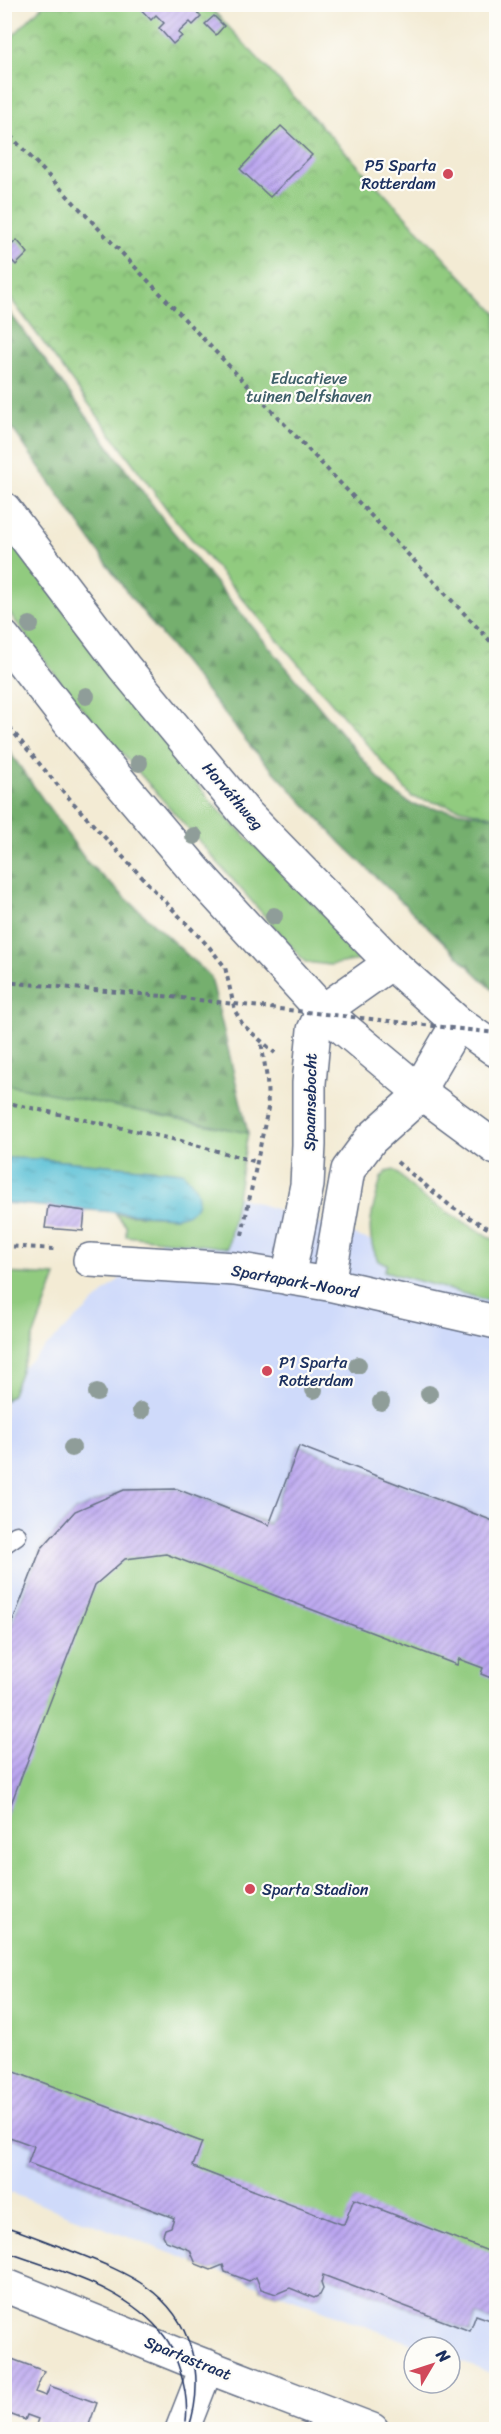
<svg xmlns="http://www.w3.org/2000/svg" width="501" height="2434" font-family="Sriracha,sans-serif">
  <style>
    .built { fill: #cfdafa }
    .grass { fill: #91cb7f; stroke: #567d6e; stroke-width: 1.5 }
    .forest { fill: url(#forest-firs); stroke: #486f66; stroke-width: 1.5 }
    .park { fill: url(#park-crowns); stroke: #567d6e; stroke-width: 1.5 }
    .water { fill: url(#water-ripples); stroke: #3a789a; stroke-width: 1.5 }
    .building { fill: url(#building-hatch) }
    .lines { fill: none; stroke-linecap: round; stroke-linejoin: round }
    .lane-casing { stroke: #677187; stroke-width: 21 }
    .street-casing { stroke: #677187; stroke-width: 36 }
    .secondary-casing { stroke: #677187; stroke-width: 36 }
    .path { stroke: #677187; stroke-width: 4; stroke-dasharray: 4.5 4.5; stroke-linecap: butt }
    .lane { stroke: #fff; stroke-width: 18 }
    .street { stroke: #fff; stroke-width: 33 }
    .secondary { stroke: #fff; stroke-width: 33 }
    .tram { stroke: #1b2f5e; stroke-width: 1.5 }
    .path-bridge { stroke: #677187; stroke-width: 4; stroke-dasharray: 4.5 4.5; stroke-linecap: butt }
    .tree { fill: #8f9d99 }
    .poi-dot { fill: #d1495b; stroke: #fdfcf7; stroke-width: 2 }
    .labels { text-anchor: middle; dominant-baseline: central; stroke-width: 4.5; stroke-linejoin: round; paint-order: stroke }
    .poi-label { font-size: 16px; fill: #1b2f5e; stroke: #fdfcf7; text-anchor: start }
    .park-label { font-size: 16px; fill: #3e5e68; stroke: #fdfcf7 }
    .street-label { font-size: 16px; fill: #1b2f5e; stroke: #fdfcf7 }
  </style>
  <defs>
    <pattern id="forest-firs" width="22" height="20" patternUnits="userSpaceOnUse" patternTransform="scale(1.5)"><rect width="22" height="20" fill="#74af6e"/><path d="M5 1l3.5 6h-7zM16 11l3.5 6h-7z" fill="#5e8f5e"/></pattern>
    <pattern id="park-crowns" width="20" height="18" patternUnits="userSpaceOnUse" patternTransform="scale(1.5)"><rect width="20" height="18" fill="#91cb7f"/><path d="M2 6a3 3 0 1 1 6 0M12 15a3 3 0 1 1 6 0" fill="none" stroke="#76a56b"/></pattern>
    <pattern id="water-ripples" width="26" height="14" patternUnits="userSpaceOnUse" patternTransform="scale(1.5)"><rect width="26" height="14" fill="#59c0d6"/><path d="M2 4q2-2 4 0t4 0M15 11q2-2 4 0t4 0" fill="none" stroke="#499cb1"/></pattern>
    <pattern id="building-hatch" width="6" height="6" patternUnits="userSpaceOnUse" patternTransform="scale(1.5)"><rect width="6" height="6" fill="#bba6f0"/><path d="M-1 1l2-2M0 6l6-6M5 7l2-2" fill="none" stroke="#9788c6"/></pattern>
  </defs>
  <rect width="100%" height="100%" fill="#fdfcf7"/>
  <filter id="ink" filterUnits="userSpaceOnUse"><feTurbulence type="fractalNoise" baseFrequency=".0167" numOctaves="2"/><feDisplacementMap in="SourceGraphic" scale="12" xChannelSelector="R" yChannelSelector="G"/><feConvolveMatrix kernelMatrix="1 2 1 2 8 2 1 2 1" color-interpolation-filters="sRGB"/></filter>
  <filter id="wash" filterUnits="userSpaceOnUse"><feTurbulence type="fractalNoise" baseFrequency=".008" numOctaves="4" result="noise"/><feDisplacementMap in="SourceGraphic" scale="24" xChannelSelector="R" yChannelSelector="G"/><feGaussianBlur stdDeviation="1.35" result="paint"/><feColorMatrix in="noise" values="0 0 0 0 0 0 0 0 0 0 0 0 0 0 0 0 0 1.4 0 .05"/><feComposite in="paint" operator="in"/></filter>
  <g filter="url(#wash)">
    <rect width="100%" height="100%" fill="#f3ebd4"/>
    <!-- built -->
    <path class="built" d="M220 1191 496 1282V2375L450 2358V2347H421L5 2191V1384L205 1201Z"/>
    <!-- grass -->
    <path class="grass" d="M4 522 67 615 212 803 350 940 366 959 330 965 305 962 68 692 5 607Z
      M5 1084 248 1133 228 1248 126 1236V1226L116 1214 175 1217 182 1172 41 1159 5 1158Z
      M394 1170 422 1197 496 1241V1303L384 1271 387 1264 378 1261C363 1229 373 1211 381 1178L386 1172Z
      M5 1273 56 1276 12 1394 5 1401Z
      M299 1446 496 1522V2322L476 2315 470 2331 324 2275 321 2283 323 2289 320 2295 314 2298 290 2288 276 2294 261 2289 256 2277 249 2281 225 2272 223 2265 211 2270 196 2264 190 2250 166 2241 163 2235 165 2229 171 2227 174 2218 28 2163 34 2146 5 2135 4 1644 41 1549 75 1511 124 1490 177 1489 269 1524Z"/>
    <!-- forest -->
    <path class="forest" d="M4 305 166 523 386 787 413 805 496 817V993L341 843 252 748 126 591 5 418Z
      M4 744 87 862 211 977 248 1133 5 1084Z"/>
    <!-- park -->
    <path class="park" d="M43 5H208L496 313V817L412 797 172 516 5 291V44Z"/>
    <!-- water -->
    <path class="water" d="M4 1158 41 1159 182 1172C202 1190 207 1212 175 1217L5 1203Z"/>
    <g id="blocks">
      <!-- building -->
      <path class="building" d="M136 4H189L201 17 193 25 190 22 178 33 182 36 173 44 159 28 164 23 156 15 151 20Z
        M214 16 224 26 216 35 205 24Z
        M281 126 312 155 270 197 240 169Z
        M17 240 28 253 16 265 4 252Z
        M48 1206 85 1211 83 1231 45 1228Z
        M299 1446 496 1522V1680L481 1674 483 1668 459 1659 457 1665 166 1554 125 1559 95 1585 4 1822V1644L41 1549 75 1511 124 1490 177 1489 269 1525Z
        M4 2068 202 2142 193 2166 196 2168 341 2224H344L354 2199 496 2254V2322L476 2315 470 2331 323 2275 321 2283 323 2289 320 2295 314 2298 290 2288 276 2294 261 2289 256 2277 249 2281 225 2272 223 2265 211 2270 196 2264 190 2250 166 2241 163 2235 165 2229 171 2227 174 2218 28 2163 34 2146 4 2135Z
        M4 2356 44 2371 35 2392 46 2396 50 2386 97 2403 87 2430H34L38 2419 27 2415 25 2420 4 2412Z"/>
    </g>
  </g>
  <g filter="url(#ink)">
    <use href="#blocks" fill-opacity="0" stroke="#677187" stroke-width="1.5"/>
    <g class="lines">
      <defs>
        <path id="lane" d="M4 1544 17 1535"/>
        <path id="street" d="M90 1260 235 1269 328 1284 496 1322
          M288 1278 307 1185 309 1145V1083L314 1030 323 1011 391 963
          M328 1284 348 1170 371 1139 411 1103 458 1023
          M4 2285 195 2362 372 2430
          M182 2430 207 2366"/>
        <path id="secondary" d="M4 509 124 667 246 814 391 963 458 1023 496 1050
          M4 638 70 723 197 873 323 1011 420 1092 496 1148"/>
      </defs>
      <!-- lane casing -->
      <use href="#lane" class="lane-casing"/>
      <!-- street casing -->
      <use href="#street" class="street-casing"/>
      <!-- secondary casing -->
      <use href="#secondary" class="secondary-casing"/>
      <!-- path -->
      <path class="path" d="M4 129 496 647
        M4 720C67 801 139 874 210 948L225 967 235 1011 243 1025 275 1053
        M4 982 163 996
        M4 1102 181 1141 257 1162
        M397 1162 453 1208 496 1233
        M242 1235 268 1108 267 1079 261 1041
        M4 1246 55 1249"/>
      <!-- lane -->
      <use href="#lane" class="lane"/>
      <!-- street -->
      <use href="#street" class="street"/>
      <!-- secondary -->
      <use href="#secondary" class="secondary"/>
      <!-- tram -->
      <path class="tram" d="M4 2226C26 2233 48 2242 69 2250 122 2271 174 2289 191 2349 199 2377 198 2402 188 2430
        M4 2251C60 2272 128 2287 165 2337 173 2347 176 2359 180 2371 185 2387 188 2404 186 2421"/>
      <!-- path-bridge -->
      <path class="path-bridge" d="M163 996 496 1033"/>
    </g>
    <!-- trees -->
    <g class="tree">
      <circle cx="30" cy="625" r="9"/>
      <circle cx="86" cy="696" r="9"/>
      <circle cx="139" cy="763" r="9"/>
      <circle cx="194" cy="836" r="9"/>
      <circle cx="274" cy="916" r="9"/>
      <circle cx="358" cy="1365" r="9"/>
      <circle cx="314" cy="1390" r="9"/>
      <circle cx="97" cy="1393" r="9"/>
      <circle cx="429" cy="1394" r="9"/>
      <circle cx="381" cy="1402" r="9"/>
      <circle cx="141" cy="1411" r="9"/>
      <circle cx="72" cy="1448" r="9"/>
    </g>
  </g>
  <!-- markers -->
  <g class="poi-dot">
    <circle cx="448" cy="174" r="6"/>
    <circle cx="267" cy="1371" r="6"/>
    <circle cx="250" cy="1889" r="6"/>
  </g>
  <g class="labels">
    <!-- poi labels -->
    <g class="poi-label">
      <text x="436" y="165" text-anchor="end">P5 Sparta<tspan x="436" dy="18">Rotterdam</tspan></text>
      <text x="279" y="1362">P1 Sparta<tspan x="279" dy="18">Rotterdam</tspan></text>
      <text x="262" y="1889">Sparta Stadion</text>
    </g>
    <!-- park labels -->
    <g class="park-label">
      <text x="309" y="378">Educatieve<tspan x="309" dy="18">tuinen Delfshaven</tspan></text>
    </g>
    <!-- street labels -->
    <g class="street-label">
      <text transform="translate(233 796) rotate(49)">Horváthweg</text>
      <text transform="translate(310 1102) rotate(-89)">Spaansebocht</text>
      <text transform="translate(295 1281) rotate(10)">Spartapark-Noord</text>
      <text transform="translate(188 2358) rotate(22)">Spartastraat</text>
    </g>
  </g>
  <!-- margin -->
  <rect width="501" height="2434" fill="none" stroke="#fdfcf7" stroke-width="24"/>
  <!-- north arrow -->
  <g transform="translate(432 2365) rotate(51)"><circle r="28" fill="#fdfcf7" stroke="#a3aaba" stroke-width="1.5"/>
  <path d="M0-4.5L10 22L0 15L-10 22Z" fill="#d1495b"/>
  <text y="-9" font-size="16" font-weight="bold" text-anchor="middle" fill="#1b2f5e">N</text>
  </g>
</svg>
